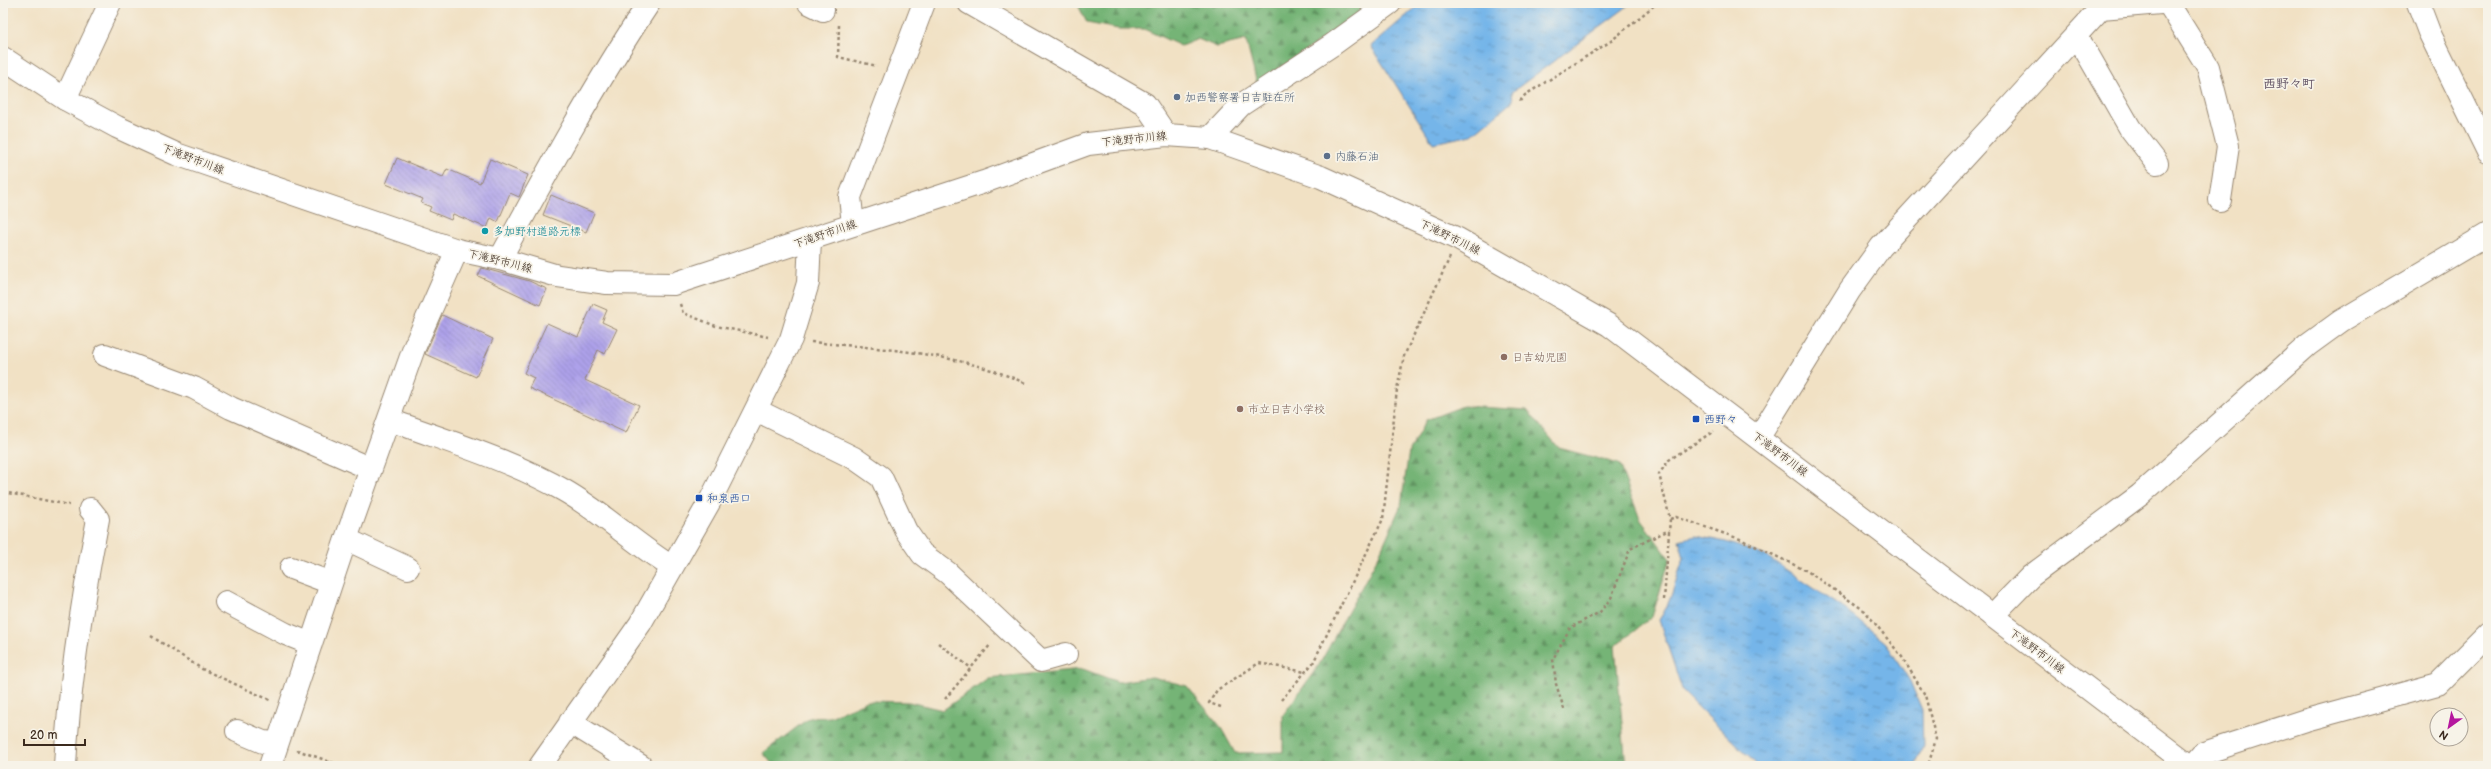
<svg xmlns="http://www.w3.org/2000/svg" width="2491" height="769" font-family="'Balsamiq Sans','Klee One',sans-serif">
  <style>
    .forest { fill: url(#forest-firs); stroke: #586f4a }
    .water { fill: url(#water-ripples); stroke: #587084 }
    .building { fill: url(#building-back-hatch) }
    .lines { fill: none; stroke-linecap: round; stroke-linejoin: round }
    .minor-casing { stroke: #968671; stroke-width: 24 }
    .major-casing { stroke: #968671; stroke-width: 24 }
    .path { stroke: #968671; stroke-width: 2.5; stroke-dasharray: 3 3; stroke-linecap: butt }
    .minor { stroke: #fff; stroke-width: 22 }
    .major { stroke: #fff; stroke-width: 22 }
    .service-dot { fill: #5c6f8a; stroke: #f7f3e8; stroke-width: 1.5 }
    .culture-dot { fill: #0f9aa8; stroke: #f7f3e8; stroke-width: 1.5 }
    .education-dot { fill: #8d6e63; stroke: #f7f3e8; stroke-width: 1.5 }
    .transit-dot { fill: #1a4fb4; stroke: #f7f3e8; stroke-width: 1.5 }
    .labels { text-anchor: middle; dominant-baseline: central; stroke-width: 3.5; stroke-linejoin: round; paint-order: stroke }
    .service-label { font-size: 11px; fill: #4e5e75; stroke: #f7f3e8; text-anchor: start }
    .street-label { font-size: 11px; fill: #3b2a1e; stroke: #f7f3e8 }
    .culture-label { font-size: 11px; fill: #0d838f; stroke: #f7f3e8; text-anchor: start }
    .education-label { font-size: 11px; fill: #785e54; stroke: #f7f3e8; text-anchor: start }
    .transit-label { font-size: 11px; fill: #164399; stroke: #f7f3e8; text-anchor: start }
    .quarter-label { font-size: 13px; font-weight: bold; fill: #635465; stroke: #f7f3e8 }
  </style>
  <defs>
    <pattern id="forest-firs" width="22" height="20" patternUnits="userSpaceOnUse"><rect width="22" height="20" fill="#74b476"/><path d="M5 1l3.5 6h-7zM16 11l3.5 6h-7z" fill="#609360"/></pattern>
    <pattern id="water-ripples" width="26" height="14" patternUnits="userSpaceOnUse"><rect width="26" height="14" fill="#74b5e9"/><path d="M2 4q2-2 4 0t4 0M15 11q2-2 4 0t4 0" fill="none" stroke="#6093bc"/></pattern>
    <pattern id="building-back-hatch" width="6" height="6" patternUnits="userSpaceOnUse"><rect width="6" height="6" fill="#ada1ea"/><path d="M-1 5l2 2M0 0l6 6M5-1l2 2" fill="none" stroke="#8e83bd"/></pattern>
  </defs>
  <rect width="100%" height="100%" fill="#f7f3e8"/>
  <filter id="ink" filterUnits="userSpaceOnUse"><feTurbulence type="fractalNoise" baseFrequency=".025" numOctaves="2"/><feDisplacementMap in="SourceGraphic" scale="8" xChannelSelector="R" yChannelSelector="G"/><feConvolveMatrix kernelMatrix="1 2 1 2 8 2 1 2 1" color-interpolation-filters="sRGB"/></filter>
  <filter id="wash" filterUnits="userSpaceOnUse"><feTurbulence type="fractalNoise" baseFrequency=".012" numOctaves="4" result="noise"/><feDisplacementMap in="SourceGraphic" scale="16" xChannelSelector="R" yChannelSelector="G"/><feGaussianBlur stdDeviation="0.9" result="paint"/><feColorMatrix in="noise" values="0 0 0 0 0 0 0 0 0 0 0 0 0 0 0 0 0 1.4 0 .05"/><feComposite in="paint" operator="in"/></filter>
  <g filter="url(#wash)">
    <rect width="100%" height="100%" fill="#f1e1c4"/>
    <!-- forest -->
    <path class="forest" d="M1077 3H1376L1257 84 1246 40 1217 47 1198 39 1181 46 1144 29H1118L1087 23Z
      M1463 406 1527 410 1559 448 1619 464 1640 519 1670 559 1652 617 1615 646 1626 766H774L763 753 809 718 830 717 867 701 909 702 943 710 988 678 1083 669 1118 682 1152 677 1187 686 1220 726 1235 753 1283 752V715L1319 665 1378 557 1401 505 1409 451 1426 420Z"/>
    <!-- water -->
    <path class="water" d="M1421 3H1632L1512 92 1513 101 1472 135 1433 143 1371 46Z
      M1696 536 1726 542 1766 556 1849 612 1886 643 1910 681 1922 710 1923 746 1915 766H1758L1683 692 1659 620C1672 602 1675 579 1684 558L1679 540Z"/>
    <g id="blocks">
      <!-- building -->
      <path class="building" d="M397 158 443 177 447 169 480 183 490 159 528 175 519 197 510 193 498 222 491 218 487 228 453 214 451 220 429 211 431 207 421 203 423 199 386 184Z
        M551 195 594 213 586 232 543 215Z
        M482 268 529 281 547 289 540 305 478 276Z
        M593 304 607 310 602 322 617 329 605 354 598 350 585 380 639 405 626 433 529 388 534 378 524 373 547 323 578 337Z
        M442 315 493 339 476 377 425 354Z"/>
    </g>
  </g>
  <g filter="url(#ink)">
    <use href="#blocks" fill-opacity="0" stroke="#968671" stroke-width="1"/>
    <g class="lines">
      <defs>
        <path id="minor" d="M809 3 823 10
          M969 3 1145 104 1166 135
          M2168 3 2208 67 2228 146 2220 200
          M2418 3 2429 32 2488 152
          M2075 37 2087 53 2130 128 2157 163
          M65 99 110 3
          M1210 138 1241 105 1332 45 1390 3
          M853 224 850 197 924 3
          M500 259C547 172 594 86 649 3
          M105 355 194 388 231 408 371 469
          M756 410 854 458 881 477 906 531 922 554 948 573 1041 661 1066 654
          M390 420C449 442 511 460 565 491 603 513 635 544 672 567
          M1759 437 1850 290 1881 247 2101 8 2161 3
          M346 539 408 568
          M291 568 331 583
          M226 602 286 634 311 644
          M1992 616 2031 576 2140 495 2308 345 2341 321 2488 234
          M570 722 641 766
          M237 731 263 742 277 743
          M65 766C69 682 82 601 98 519L90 509
          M270 766 346 539 414 348 457 250
          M540 766 640 624 710 501 791 339 808 283 810 240
          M2193 766 2204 753 2306 720 2438 684 2488 634"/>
        <path id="major" d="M3 58 65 99 117 127 176 154 457 250 500 259 558 276 607 283 673 284 984 182 1088 144 1166 135 1210 138 1321 177 1458 239 1609 325 2190 766"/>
      </defs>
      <!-- minor casing -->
      <use href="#minor" class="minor-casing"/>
      <!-- major casing -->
      <use href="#major" class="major-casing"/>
      <!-- path -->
      <path class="path" d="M846 3V8
        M839 25 838 57 877 66
        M1520 101 1525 95 1611 41 1657 3
        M680 304 683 313 716 326 768 337
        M811 342C885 349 956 352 1025 383
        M3 492 69 505
        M1670 519 1676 517 1740 539 1807 571 1865 611 1902 657 1925 695 1936 739 1928 766
        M1664 600 1670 519 1659 474 1669 460 1714 431
        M151 636 202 669 270 700
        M938 643 971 668
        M945 699 991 644
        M1281 700 1313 663 1383 519 1397 389 1404 356 1450 257
        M1221 707 1209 703 1217 690 1259 663 1305 672
        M1564 709 1556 684 1553 659 1570 628 1600 612 1611 598 1630 549 1669 530
        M297 750 342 766"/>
      <!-- minor -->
      <use href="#minor" class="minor"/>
      <!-- major -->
      <use href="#major" class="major"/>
    </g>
  </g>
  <!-- markers -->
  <g class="service-dot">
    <circle cx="1177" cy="97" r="4"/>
    <circle cx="1327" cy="156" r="4"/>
  </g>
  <circle class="culture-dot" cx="485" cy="231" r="4"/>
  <g class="education-dot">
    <circle cx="1504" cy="357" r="4"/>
    <circle cx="1240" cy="409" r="4"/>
  </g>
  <g class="transit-dot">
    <rect x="1692" y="415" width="8" height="8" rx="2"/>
    <rect x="695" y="494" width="8" height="8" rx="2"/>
  </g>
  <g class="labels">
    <!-- service labels -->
    <g class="service-label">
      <text x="1185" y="97">加西警察署日吉駐在所</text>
      <text x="1335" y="156">内藤石油</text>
    </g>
    <!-- street labels -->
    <g class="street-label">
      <text transform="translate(1134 139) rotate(-6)">下滝野市川線</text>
      <text transform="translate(193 159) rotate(21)">下滝野市川線</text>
      <text transform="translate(825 234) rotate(-19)">下滝野市川線</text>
      <text transform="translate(1450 237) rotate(26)">下滝野市川線</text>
      <text transform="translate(500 261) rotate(14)">下滝野市川線</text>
      <text transform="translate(1780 454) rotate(37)">下滝野市川線</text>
      <text transform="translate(2037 651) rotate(37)">下滝野市川線</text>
    </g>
    <!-- culture labels -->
    <g class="culture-label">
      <text x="493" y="231">多加野村道路元標</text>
    </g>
    <!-- education labels -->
    <g class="education-label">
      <text x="1512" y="357">日吉幼児園</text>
      <text x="1248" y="409">市立日吉小学校</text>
    </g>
    <!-- transit labels -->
    <g class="transit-label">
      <text x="1704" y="419">西野々</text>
      <text x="707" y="498">和泉西口</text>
    </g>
    <!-- quarter labels -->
    <g class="quarter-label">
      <text x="2289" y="84">西野々町</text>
    </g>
  </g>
  <!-- margin -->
  <rect width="2491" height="769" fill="none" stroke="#f7f3e8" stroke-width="16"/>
  <!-- north arrow -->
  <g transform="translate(2449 727) rotate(213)"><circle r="19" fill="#f7f3e8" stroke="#aca397"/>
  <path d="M0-3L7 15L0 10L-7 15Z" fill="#b5179e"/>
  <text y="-6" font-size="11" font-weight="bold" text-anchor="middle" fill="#3b2a1e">N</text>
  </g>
  <!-- scale -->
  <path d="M24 739v6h61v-6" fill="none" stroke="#3b2a1e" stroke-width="2"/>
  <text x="30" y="739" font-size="12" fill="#3b2a1e" stroke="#f7f3e8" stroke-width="3" paint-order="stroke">20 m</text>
</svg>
